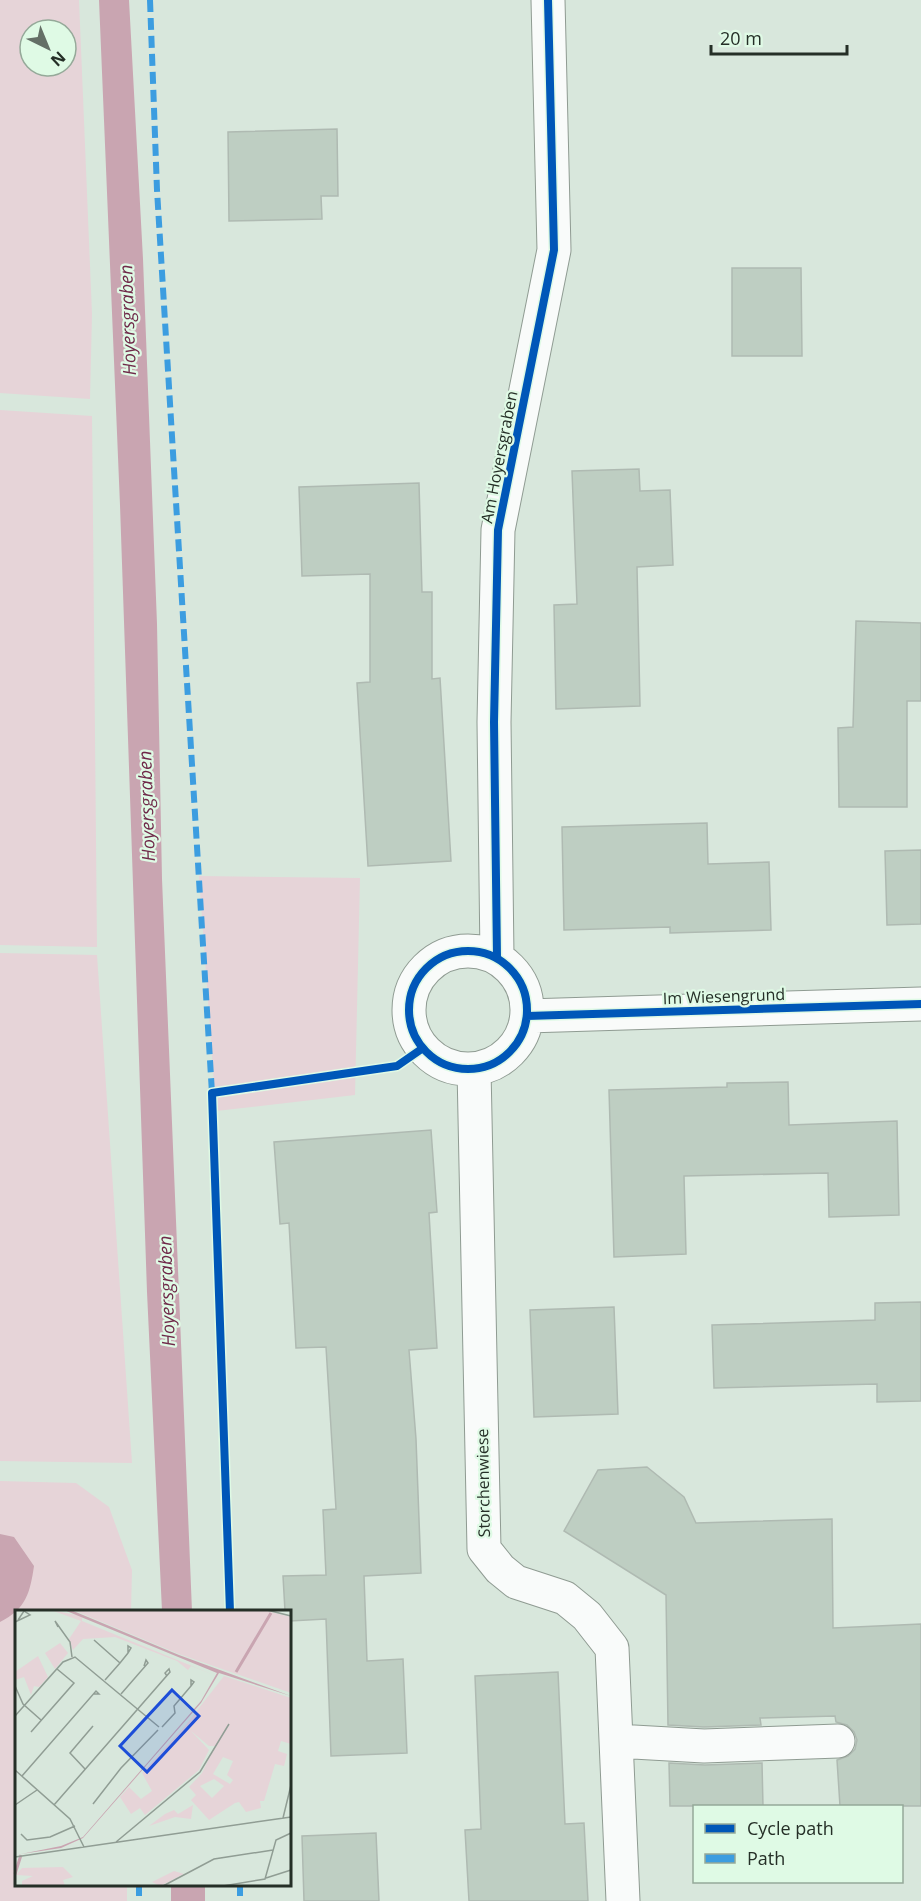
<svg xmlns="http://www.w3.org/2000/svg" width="921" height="1901" font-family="'Open Sans',sans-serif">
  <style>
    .green { fill: #e6d4d8; fill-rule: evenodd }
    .water { fill: #c9a5b1 }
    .building { fill: #becec2; stroke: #afbab2; stroke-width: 1.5 }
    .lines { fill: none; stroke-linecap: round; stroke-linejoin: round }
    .minor-casing { stroke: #8f9b92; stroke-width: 35 }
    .minor { stroke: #f9fbfa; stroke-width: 33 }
    .quiet { stroke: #3c9de0; stroke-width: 6; stroke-dasharray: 12 6; stroke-linecap: butt }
    .cycleway-casing { stroke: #dffae5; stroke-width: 11 }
    .cycleway { stroke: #0057b8; stroke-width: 8 }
    .labels { text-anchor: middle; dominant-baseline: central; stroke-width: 4.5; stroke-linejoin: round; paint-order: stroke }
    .street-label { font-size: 16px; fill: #252f27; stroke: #dffae5 }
    .water-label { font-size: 18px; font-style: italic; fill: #6f2949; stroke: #dffae5 }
    .inset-river { fill: none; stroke: #c9a5b1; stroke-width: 3 }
    .inset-road { fill: none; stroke: #909d94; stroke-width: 1.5 }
    .view { fill: #1d4ed8; fill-opacity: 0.15; stroke: #1d4ed8; stroke-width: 3 }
    .inset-edge { fill: none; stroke: #252f27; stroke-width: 3 }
  </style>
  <rect width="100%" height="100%" fill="#d8e7dc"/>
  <!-- green -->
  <path class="green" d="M0 0H79L92 314 90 399 0 393ZM30 30H66V66H30Z
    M0 410 92 416 97 947 0 945Z
    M199 876 360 878 355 1095 216 1111Z
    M0 953 97 955 132 1463 0 1461Z
    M0 1481 76 1483 109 1507 132 1570 131 1611 16 1612V1884L127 1885V1901H0Z"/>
  <!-- water -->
  <path class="water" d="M99 0H129L143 259 157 624 162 879 192 1611H162L147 1292 120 505Z
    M0 1534 14 1537 34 1566C30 1593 26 1609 0 1622Z
    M171 1885H205V1901H171Z"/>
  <!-- building -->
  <path class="building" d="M337 129 338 196H321L322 219 229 221 228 132Z
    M732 268H801L802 356H732Z
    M639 469 640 491 670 490 673 565 637 567 640 706 556 709 554 605 577 604 572 471Z
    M419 483 422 592H432V679L440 678 451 861 368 866 357 683 370 682V574L302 576 299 487Z
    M856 621 921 623V701H907V807H839L838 728 853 727Z
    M707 823 708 864 769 862 771 930 670 933V927L564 930 562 827Z
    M921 850V924L887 925 885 851Z
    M788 1082 789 1125 897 1121 899 1215 829 1217 828 1173 684 1176 686 1254 614 1257 609 1090 727 1087V1083Z
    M431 1130 437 1212 429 1213 437 1348 409 1350 416 1439 421 1573 364 1576 367 1661 403 1659 407 1753 331 1756 326 1619 290 1621V1611H285L283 1576 326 1575 323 1510 336 1509 326 1347 296 1348 289 1223 280 1224 274 1142Z
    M921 1302V1401L877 1402V1384L714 1388 712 1325 875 1320V1303Z
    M614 1307 618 1414 534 1417 530 1310Z
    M647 1467 684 1497 696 1523 832 1519 833 1628 921 1624V1806H840L837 1760 848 1756 855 1749 857 1740 854 1732 847 1725 836 1722 835 1716 760 1718 761 1725 704 1727 668 1725 666 1595 564 1531 598 1470Z
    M558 1672 565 1824 584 1823 588 1901H469L465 1830 481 1829 475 1676Z
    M669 1763 705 1765 762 1763 763 1806H670Z
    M376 1833 379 1901H304L302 1836Z"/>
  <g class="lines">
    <defs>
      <path id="minor" d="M409 1010a59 59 0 1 1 118 0a59 59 0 1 1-118 0Z
        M497 957 494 722 498 530 554 250 548 0
        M527 1016 921 1004
        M474 1069 484 1549 500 1569 516 1582 565 1598 587 1616 612 1648 623 1901
        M616 1741 704 1746 838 1741"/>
    </defs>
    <!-- minor casing -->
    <use href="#minor" class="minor-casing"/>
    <!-- minor -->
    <use href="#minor" class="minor"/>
    <!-- quiet -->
    <path class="quiet" d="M150 0 157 190 212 1093
      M139 1884V1901
      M240 1884V1901"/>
    <defs>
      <path id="cycleway" d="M409 1010a59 59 0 1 1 118 0a59 59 0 1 1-118 0Z
        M497 957 494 722 498 530 554 250 548 0
        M527 1016 921 1004
        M230 1612 212 1093 397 1066 423 1048"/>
    </defs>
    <!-- cycleway casing -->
    <use href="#cycleway" class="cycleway-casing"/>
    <!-- cycleway -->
    <use href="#cycleway" class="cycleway"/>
  </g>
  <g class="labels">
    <!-- street labels -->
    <g class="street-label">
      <text transform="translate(499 457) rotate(-79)">Am Hoyersgraben</text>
      <text transform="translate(724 996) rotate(-2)">Im Wiesengrund</text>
      <text transform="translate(483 1483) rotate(-91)">Storchenwiese</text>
    </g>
    <!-- water labels -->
    <g class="water-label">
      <text transform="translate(127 320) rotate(-92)">Hoyersgraben</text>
      <text transform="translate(146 806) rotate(-92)">Hoyersgraben</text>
      <text transform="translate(166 1291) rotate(-92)">Hoyersgraben</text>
    </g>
  </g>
  <!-- overview -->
  <g transform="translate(15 1610)">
    <rect width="276" height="276" fill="#d8e7dc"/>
    <path d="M36 0 67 6V11L199 65 176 56 173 60 162 51 100 27 68 29 58 40 54 29 66 11ZM58 0H248L276 7V83L164 44ZM45 33 53 43 40 59 30 43ZM23 46 33 67 24 77 19 76 16 85 9 67 0 70V62ZM209 66 276 88V134L266 131 263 141 272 144 269 156 260 154 249 191H245L246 198 231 202 224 192 220 193 194 210 176 190 181 185 174 177 187 163 200 136H194L176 121 194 140 184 160 130 205 125 198 116 204 105 187 114 177 126 189 137 181 127 163 170 116ZM208 147 218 151 212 165 218 170 215 174 198 164ZM199 169 209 176 197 188 185 176ZM178 195 176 209 160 207 134 216 150 204 159 200 163 204ZM48 257 58 267 48 270 50 276H7V271L18 266 1 265 7 258ZM159 261 169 264 145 276 137 272Z" fill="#e6d4d8" fill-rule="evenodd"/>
    <path d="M49 0H56L164 45 276 86 204 63 186 93 68 228 46 238 6 244 46 236 68 227 186 91 202 63Z" fill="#c9a5b1"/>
    <path class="inset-river" d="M221 62 256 3M0 264 6 245"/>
    <path class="inset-road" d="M252 0 276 6M0 12 15 5 9 1 3 10M43 17 40 11 55 32 57 47M79 30 105 53M90 70 105 53 113 43 116 38 113 36V43M0 76 8 94 26 110M106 84 133 53 131 50 129 56M0 106 48 52 60 47 144 117M147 117 160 103 159 96 176 76V70L179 72 176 76M16 122 59 73 42 59M70 159 55 143 78 116M0 160 55 209 69 237M7 166 81 81 84 84H78M78 194 106 158 143 120M0 195 22 180M39 195 155 62 154 59 150 63 152 66M268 208 276 175M6 224 12 230 35 227 60 216M101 232 185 162 214 114M0 247 276 207M251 268 276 260M148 276 199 249 258 240M208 276 250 269 261 230 276 223"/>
    <path class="view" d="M157 80 184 106 132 162 105 136Z"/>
    <rect width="276" height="276" class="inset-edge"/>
  </g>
  <!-- legend -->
  <rect x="693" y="1805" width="210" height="78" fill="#dffae5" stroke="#95a999" stroke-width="1.5"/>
  <rect x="705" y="1824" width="30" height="9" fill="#0057b8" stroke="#95a999" stroke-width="1.5"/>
  <text x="747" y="1835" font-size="18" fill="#252f27">Cycle path</text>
  <rect x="705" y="1854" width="30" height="9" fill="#3c9de0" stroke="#95a999" stroke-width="1.5"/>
  <text x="747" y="1865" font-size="18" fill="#252f27">Path</text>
  <!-- north arrow -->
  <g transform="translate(48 48) rotate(137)"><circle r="28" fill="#dffae5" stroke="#95a999" stroke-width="1.5"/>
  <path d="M0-4.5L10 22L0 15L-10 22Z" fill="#646f66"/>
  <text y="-9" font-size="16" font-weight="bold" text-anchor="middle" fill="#252f27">N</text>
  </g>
  <!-- scale -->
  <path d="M711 45v9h136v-9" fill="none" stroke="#252f27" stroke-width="3"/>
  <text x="720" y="45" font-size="18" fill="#252f27" stroke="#dffae5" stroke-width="4.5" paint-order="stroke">20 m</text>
</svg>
